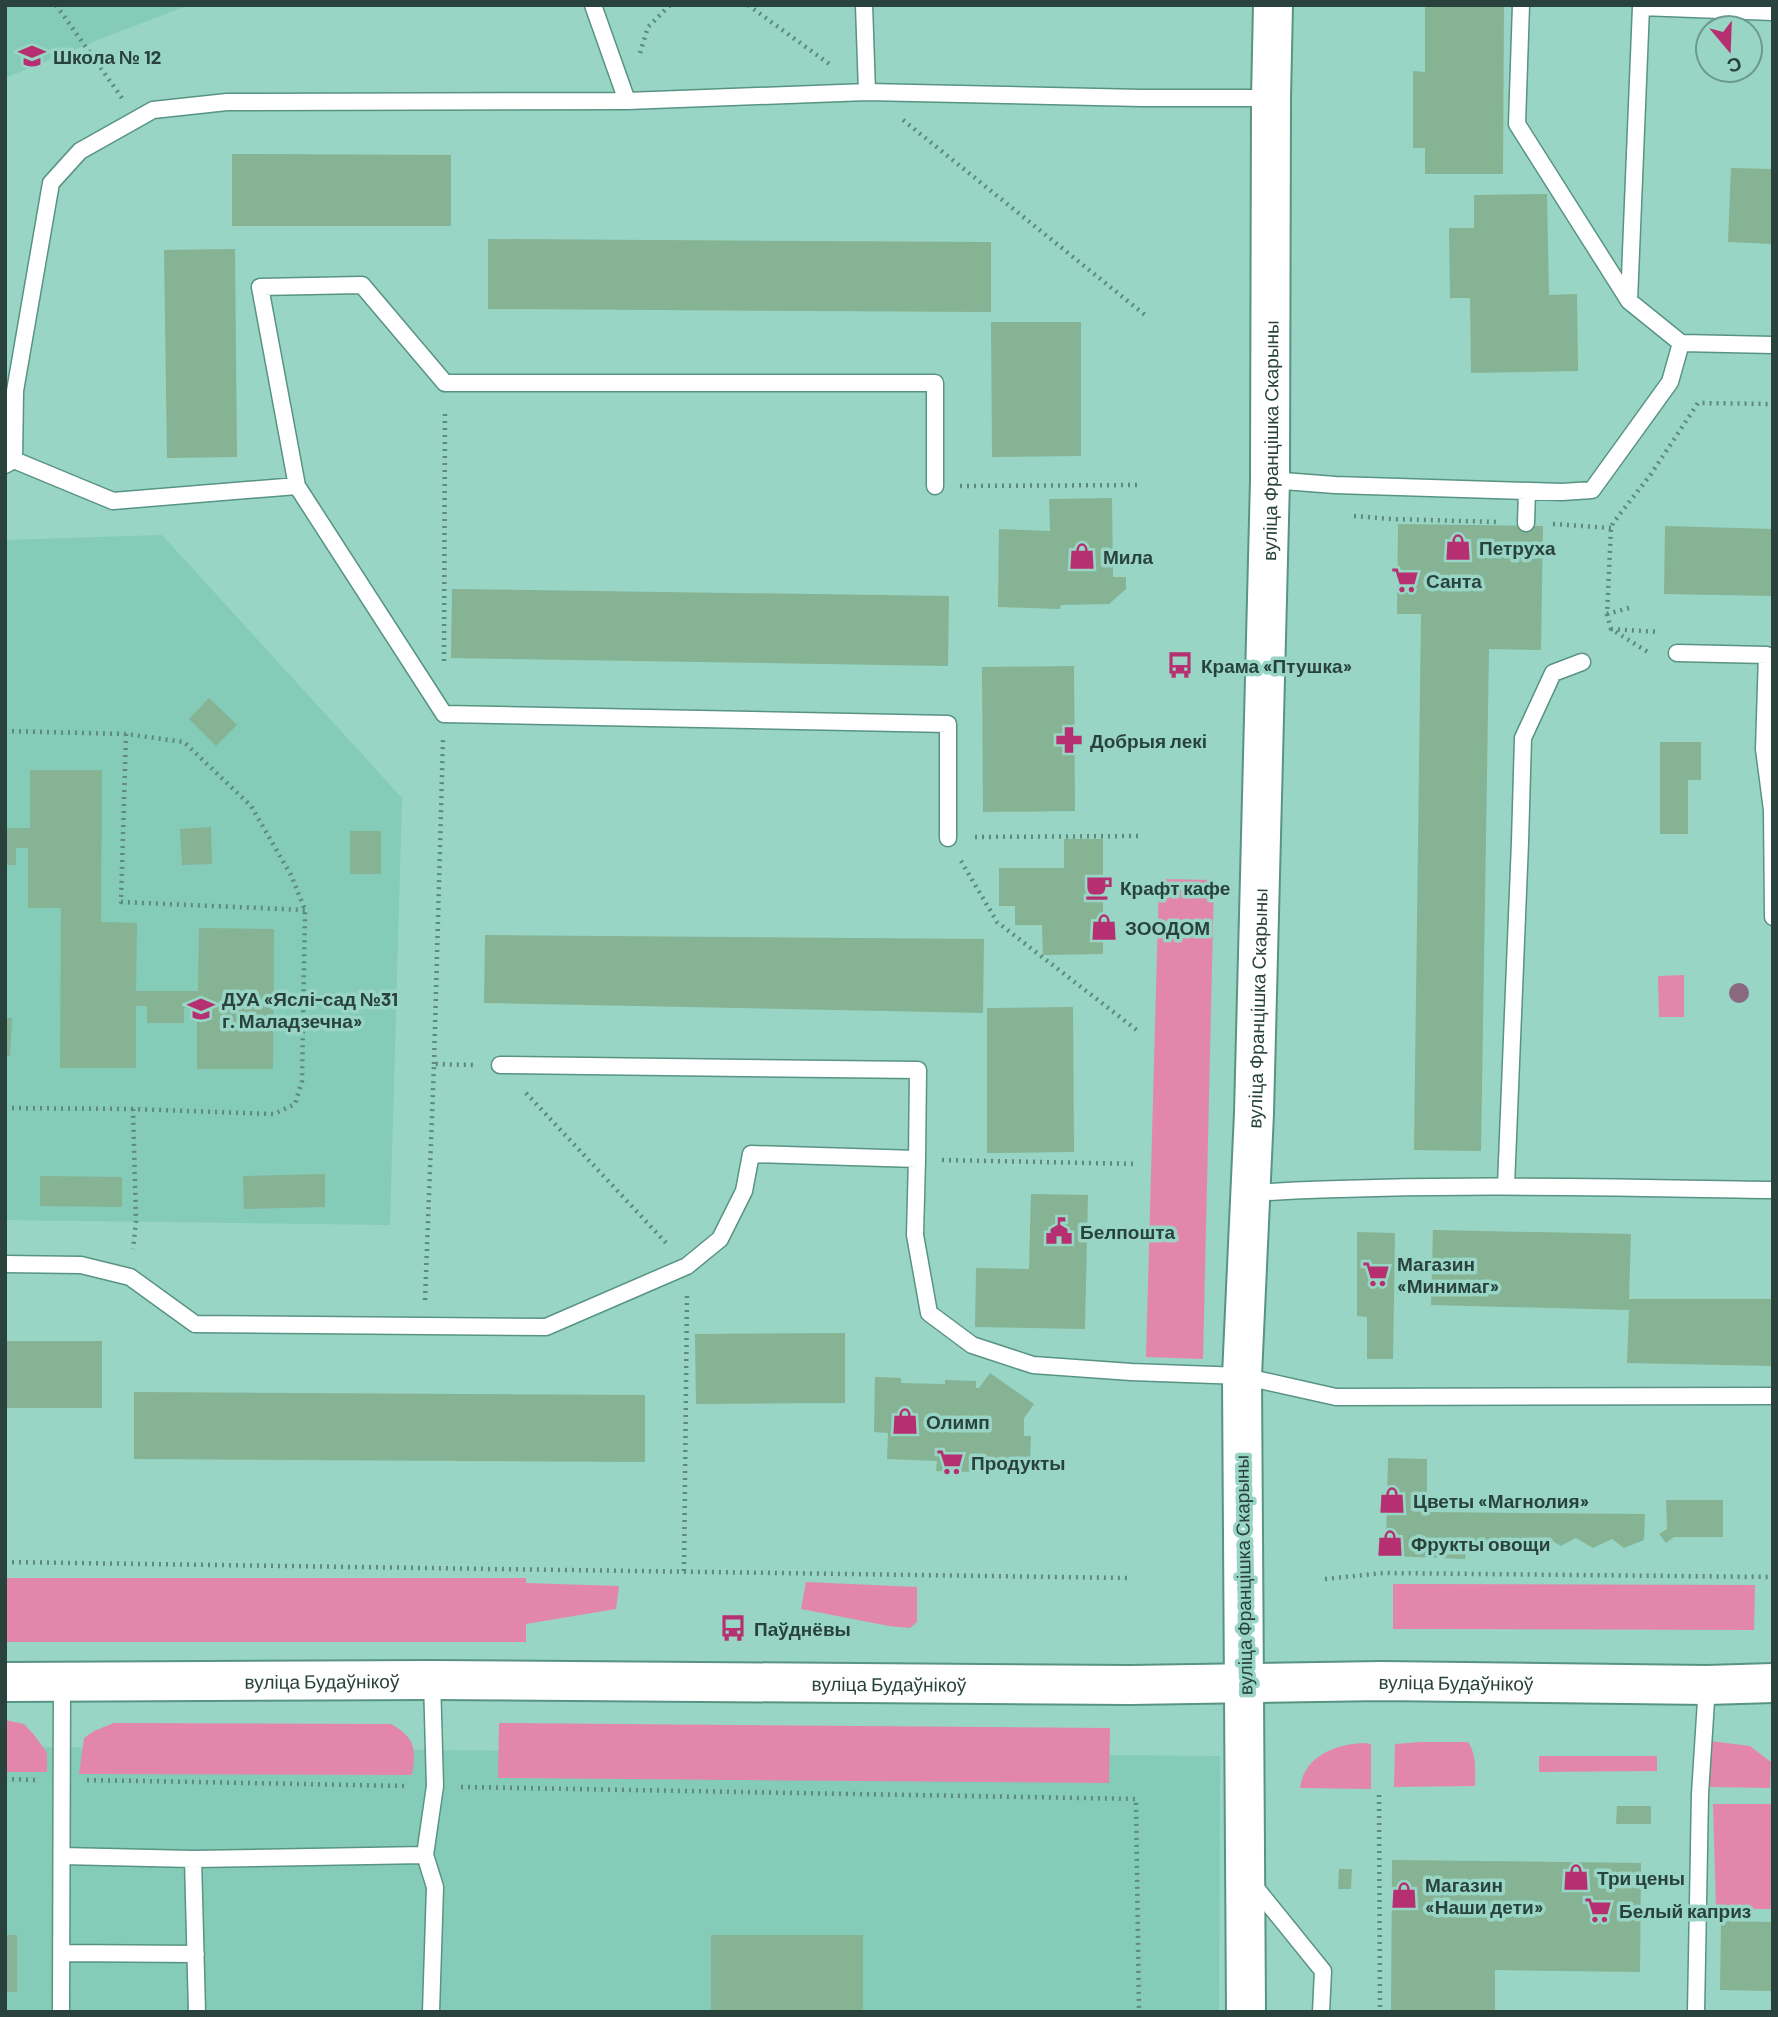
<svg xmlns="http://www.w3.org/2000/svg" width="1778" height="2017" font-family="Barlow,sans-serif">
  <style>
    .built { fill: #84cbb8 }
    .green { fill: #e287ab }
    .building { fill: #85b394 }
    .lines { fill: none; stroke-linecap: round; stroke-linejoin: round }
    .lane-casing { stroke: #589384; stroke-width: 19 }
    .secondary-casing { stroke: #589384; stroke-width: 42 }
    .path { stroke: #5e897d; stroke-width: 4.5; stroke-dasharray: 2 5; stroke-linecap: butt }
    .lane { stroke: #fff; stroke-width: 16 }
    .secondary { stroke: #fff; stroke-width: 38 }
    .tree { fill: #896880 }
    .labels { text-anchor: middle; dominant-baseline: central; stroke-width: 7; stroke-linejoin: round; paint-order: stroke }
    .poi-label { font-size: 19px; font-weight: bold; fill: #29423c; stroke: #98d5c4; text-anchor: start }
    .street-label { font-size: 19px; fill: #29423c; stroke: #98d5c4 }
  </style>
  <rect width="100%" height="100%" fill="#98d5c4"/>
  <!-- built -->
  <path class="built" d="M5 5H189L113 34 5 78Z
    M162 535 402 798 390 1225 5 1220V540Z
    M5 1747 1220 1756 1219 2012H5Z"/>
  <!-- green -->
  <path class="green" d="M1159 879 1214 880 1203 1359 1146 1357Z
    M1684 975V1017H1659L1658 976Z
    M5 1578H526V1583L619 1586 616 1609 526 1624V1642H5Z
    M806 1582 917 1587V1622L910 1628 889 1626 801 1609Z
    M1393 1584 1755 1585 1754 1630 1393 1629Z
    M5 1720 24 1724 35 1736 47 1753V1772H5Z
    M114 1723 391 1724C416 1738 416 1749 412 1775L79 1774 84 1738 94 1731Z
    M499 1723 1110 1728 1109 1783 498 1778Z
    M1710 1741 1750 1746 1771 1762 1770 1788 1710 1787Z
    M1421 1742H1468C1477 1755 1475 1771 1475 1786L1394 1787 1395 1744Z
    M1364 1743 1371 1744V1789L1300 1788C1304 1756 1336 1744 1364 1743Z
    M1539 1756H1657V1771L1539 1772Z
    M1713 1804H1773V1909H1716Z"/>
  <!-- building -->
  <path class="building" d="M1425 5H1504L1503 174H1425V148H1413V71L1425 72Z
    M232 154 451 155V226H232Z
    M1731 168 1773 169V244L1728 242Z
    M1547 194 1549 295 1577 294 1578 371 1471 373 1470 298H1450L1449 228H1474V195Z
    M488 239 991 242V312L488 309Z
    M235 249 237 457 167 458 164 250Z
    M991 322H1081V456L992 457Z
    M1112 498 1113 577H1126V589L1109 604 1061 605 1060 609 998 607 999 529 1050 531 1049 499Z
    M1398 524 1543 526 1541 650 1489 649 1481 1151 1414 1150 1421 614H1397Z
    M1665 526 1773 529V596L1664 594Z
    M452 589 949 596 948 666 451 658Z
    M1074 666 1075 811 983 812 982 667Z
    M209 698 237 725 216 746 189 719Z
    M1660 742H1701V780H1688V834H1660Z
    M30 770H102L101 922 137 923 136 991H198L199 928 274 929 273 1069H197V1008H184V1023H147V1006H136V1068H60L61 908H28V848H16V865H5V828H30Z
    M211 827 212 864 182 865 180 829Z
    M350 831H381V874H350Z
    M1064 839H1103V954L1043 955 1042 925H1015V906H999V868H1064Z
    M485 935 984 939 983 1013 484 1003Z
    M1073 1007 1074 1152 987 1153V1008Z
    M5 1018H12L10 1056 5 1055Z
    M325 1174V1207L244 1209 243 1176Z
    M40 1176 122 1177V1207L40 1206Z
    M1031 1194 1088 1195 1085 1329 975 1327 976 1268 1029 1269Z
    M1433 1230 1631 1234 1629 1299H1773V1366L1627 1363 1629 1310 1431 1305Z
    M1357 1232 1395 1233 1393 1359H1367V1317L1357 1316Z
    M845 1333V1403L696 1404 695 1334Z
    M5 1341H102V1408H5Z
    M990 1373 1034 1404 1024 1418V1436H1031L1030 1464 974 1462V1472L936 1471 937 1461 887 1459 888 1433 874 1432 875 1377 901 1378V1383L945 1384V1380L976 1381V1388H979Z
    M134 1392 645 1395V1462L134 1459Z
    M1388 1458 1427 1459V1512L1645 1514 1644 1540 1624 1548 1612 1539 1593 1548 1576 1538 1561 1546 1545 1537 1527 1545 1510 1537 1487 1548 1469 1537 1465 1559 1388 1556 1386 1545Z
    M1666 1500H1723V1537H1674L1666 1543 1659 1534 1667 1529Z
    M1617 1806H1651V1824H1616Z
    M1392 1860 1641 1863 1640 1972 1495 1970V2012H1391Z
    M1339 1869H1352L1351 1889H1338Z
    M1721 1921 1773 1922V1991L1720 1990Z
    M5 1935H17V1992H5Z
    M711 1935H863V2012H711Z"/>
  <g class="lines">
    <defs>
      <path id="lane" d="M593 5 627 101
        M864 5 867 92
        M1521 5 1517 124 1629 301 1681 343 1773 345
        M1629 301 1641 7 1773 12
        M14 460 113 501 297 486 260 287 362 285 445 383H935V486
        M5 465 14 460 15 391 51 183 80 151 153 110 227 102 627 101 867 92 1142 98H1271
        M1270 480 1335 485 1562 492 1592 490 1670 382 1681 343
        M297 486 444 714 948 724V838
        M1526 523 1527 491
        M1677 653 1767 655 1764 749 1772 810 1773 917
        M500 1065 918 1070 917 1159
        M1506 1186 1520 842 1523 738 1553 673 1582 662
        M1250 1193C1424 1183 1598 1187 1773 1190
        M5 1264 81 1265 130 1277 195 1324 546 1327 687 1266 720 1239 744 1191 751 1154 917 1159 915 1235 929 1313 972 1345 1033 1365 1131 1372 1242 1376 1336 1397 1773 1396
        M62 1856 193 1859
        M1251 1882 1323 1971 1321 2012
        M62 1953 196 1954
        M61 2012 62 1682
        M197 2012 193 1859 425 1855
        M431 2012 435 1887 425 1855 435 1786 432 1680
        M1696 2012 1700 1794 1707 1685"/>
      <g id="secondary">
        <path id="s1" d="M5 1682 432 1680 1130 1685 1382 1681 1707 1685 1773 1683"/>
        <path id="s2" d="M1246 2012 1242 1376 1254 1113 1270 480 1271 98 1273 5"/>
      </g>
    </defs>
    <!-- lane casing -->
    <use href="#lane" class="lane-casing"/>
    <!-- secondary casing -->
    <use href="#secondary" class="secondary-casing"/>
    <!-- path -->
    <path class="path" d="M56 5 122 98
      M748 5 832 66
      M640 53 648 27 670 5
      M903 120 1145 315
      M960 486 1142 485
      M1354 516 1391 519 1499 522
      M1553 524 1611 528
      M1629 608 1607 614 1611 528 1613 523 1651 474 1698 403 1773 404
      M1607 614 1611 629 1651 654
      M1611 629 1659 632
      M444 661 445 411
      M5 731 126 734 184 742 251 806 291 875 305 910 302 1081 295 1104 274 1114 133 1109 136 1221 133 1249
      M126 734 121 902 305 910
      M975 837 1143 836
      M961 861 997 922 1138 1031
      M434 1064 443 740
      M526 1093 668 1245
      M5 1108 133 1109
      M942 1160 1138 1164
      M425 1300 434 1064 473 1065
      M5 1562 1128 1578
      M684 1571 687 1295
      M1325 1579 1383 1573 1773 1577
      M5 1779 36 1780
      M87 1780 407 1786
      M461 1787 1136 1799 1139 2012
      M1379 1795 1380 2012"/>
    <!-- lane -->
    <use href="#lane" class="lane"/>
    <!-- secondary -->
    <use href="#secondary" class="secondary"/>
  </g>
  <!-- trees -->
  <circle class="tree" cx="1739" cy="993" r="10"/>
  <!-- icons -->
  <defs>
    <symbol id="school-bare" viewBox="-9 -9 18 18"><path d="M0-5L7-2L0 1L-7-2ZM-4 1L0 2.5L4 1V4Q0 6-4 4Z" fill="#b62f71" stroke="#98d5c4" stroke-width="2.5" paint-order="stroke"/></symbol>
    <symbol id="shop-bare" viewBox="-9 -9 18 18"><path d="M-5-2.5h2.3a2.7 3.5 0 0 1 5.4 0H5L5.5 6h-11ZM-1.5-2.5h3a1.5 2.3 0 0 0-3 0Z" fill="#b62f71" stroke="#98d5c4" stroke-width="2.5" paint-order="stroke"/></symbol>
    <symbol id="supermarket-bare" viewBox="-9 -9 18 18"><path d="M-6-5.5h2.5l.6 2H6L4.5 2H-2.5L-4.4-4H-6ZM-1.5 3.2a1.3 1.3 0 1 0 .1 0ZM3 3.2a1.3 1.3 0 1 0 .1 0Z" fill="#b62f71" stroke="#98d5c4" stroke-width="2.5" paint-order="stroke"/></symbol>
    <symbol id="bus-bare" viewBox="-9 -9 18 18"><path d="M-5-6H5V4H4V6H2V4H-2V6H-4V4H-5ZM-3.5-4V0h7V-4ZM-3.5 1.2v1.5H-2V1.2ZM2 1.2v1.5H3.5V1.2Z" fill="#b62f71" stroke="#98d5c4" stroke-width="2.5" paint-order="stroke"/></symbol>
    <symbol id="pharmacy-bare" viewBox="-9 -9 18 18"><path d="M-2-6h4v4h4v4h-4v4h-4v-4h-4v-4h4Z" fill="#b62f71" stroke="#98d5c4" stroke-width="2.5" paint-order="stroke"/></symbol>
    <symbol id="cafe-bare" viewBox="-9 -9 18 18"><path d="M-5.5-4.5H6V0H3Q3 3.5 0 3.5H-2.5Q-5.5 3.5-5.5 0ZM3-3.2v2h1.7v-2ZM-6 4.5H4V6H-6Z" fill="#b62f71" stroke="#98d5c4" stroke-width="2.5" paint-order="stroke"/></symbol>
    <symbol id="civic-bare" viewBox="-9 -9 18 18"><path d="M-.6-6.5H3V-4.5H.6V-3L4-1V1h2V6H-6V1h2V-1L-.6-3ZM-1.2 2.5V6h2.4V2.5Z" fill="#b62f71" stroke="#98d5c4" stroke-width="2.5" paint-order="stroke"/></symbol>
  </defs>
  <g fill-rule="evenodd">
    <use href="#school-bare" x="13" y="37" width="38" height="38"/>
    <use href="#shop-bare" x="1439" y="528" width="38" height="38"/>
    <use href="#shop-bare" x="1063" y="537" width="38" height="38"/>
    <use href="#supermarket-bare" x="1386" y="561" width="38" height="38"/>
    <use href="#bus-bare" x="1161" y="646" width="38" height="38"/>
    <use href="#pharmacy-bare" x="1050" y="721" width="38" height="38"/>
    <use href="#cafe-bare" x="1080" y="868" width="38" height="38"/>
    <use href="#shop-bare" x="1085" y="908" width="38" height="38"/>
    <use href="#school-bare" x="182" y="990" width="38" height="38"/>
    <use href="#civic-bare" x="1040" y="1212" width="38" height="38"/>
    <use href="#supermarket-bare" x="1357" y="1255" width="38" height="38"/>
    <use href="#shop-bare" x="886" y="1402" width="38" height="38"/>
    <use href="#supermarket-bare" x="931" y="1443" width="38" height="38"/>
    <use href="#shop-bare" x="1373" y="1481" width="38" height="38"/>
    <use href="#shop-bare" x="1371" y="1524" width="38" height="38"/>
    <use href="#bus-bare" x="714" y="1609" width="38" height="38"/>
    <use href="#shop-bare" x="1557" y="1858" width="38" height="38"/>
    <use href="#shop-bare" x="1385" y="1876" width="38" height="38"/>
    <use href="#supermarket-bare" x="1579" y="1891" width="38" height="38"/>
  </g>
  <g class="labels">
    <!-- poi labels -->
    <g class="poi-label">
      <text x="53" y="56">Школа № 12</text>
      <text x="1479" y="547">Петруха</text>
      <text x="1103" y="556">Мила</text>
      <text x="1426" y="580">Санта</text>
      <text x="1201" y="665">Крама «Птушка»</text>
      <text x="1090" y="740">Добрыя лекі</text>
      <text x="1120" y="887">Крафт кафе</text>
      <text x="1125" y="927">ЗООДОМ</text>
      <text x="222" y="998">ДУА «Яслі-сад №31<tspan x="222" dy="22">г. Маладзечна»</tspan></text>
      <text x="1080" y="1231">Белпошта</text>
      <text x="1397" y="1263">Магазин<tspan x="1397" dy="22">«Минимаг»</tspan></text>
      <text x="926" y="1421">Олимп</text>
      <text x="971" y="1462">Продукты</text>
      <text x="1413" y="1500">Цветы «Магнолия»</text>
      <text x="1411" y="1543">Фрукты овощи</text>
      <text x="754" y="1628">Паўднёвы</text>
      <text x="1597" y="1877">Три цены</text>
      <text x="1425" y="1884">Магазин<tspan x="1425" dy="22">«Наши дети»</tspan></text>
      <text x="1619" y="1910">Белый каприз</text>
    </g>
    <!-- street labels -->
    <g class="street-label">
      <text stroke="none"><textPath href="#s2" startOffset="1572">вуліца Францішка Скарыны</textPath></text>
      <text stroke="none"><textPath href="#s2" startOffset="1004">вуліца Францішка Скарыны</textPath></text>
      <text transform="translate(1243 1575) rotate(-91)">вуліца Францішка Скарыны</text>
      <text stroke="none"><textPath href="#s1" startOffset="317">вуліца Будаўнікоў</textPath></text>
      <text stroke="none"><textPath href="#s1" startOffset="1451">вуліца Будаўнікоў</textPath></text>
      <text stroke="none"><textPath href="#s1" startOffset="884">вуліца Будаўнікоў</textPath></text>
    </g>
  </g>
  <!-- border -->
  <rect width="1778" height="2017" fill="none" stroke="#29423c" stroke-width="14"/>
  <!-- north arrow -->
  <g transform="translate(1729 49) rotate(161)"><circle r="33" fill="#98d5c4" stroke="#6c9a8e" stroke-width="2"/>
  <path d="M0-5L12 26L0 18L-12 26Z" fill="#b62f71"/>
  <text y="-10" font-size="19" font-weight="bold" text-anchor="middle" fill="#29423c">С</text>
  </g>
</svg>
